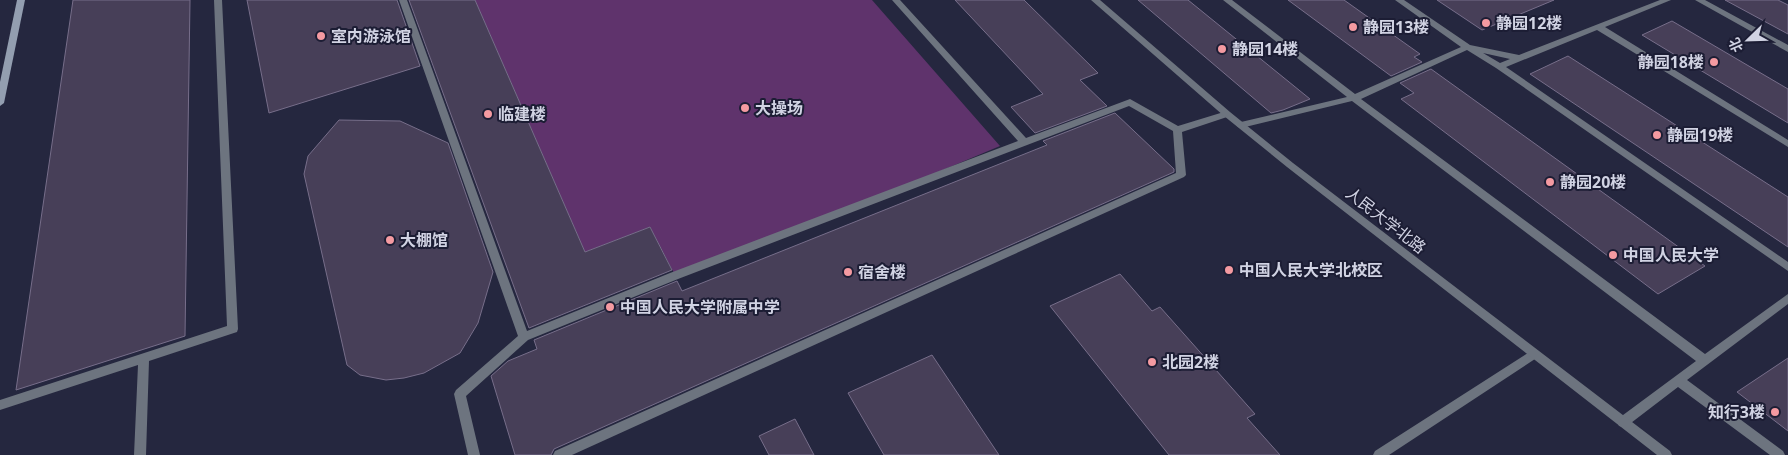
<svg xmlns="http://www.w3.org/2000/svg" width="1788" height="455" font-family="'Noto Sans','Noto Sans SC',sans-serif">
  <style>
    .green { fill: #5f336c }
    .building { fill: #473f58; stroke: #776e8a }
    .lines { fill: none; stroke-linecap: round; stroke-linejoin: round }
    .lane { fill: #6d747f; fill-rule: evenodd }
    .street { fill: #6d747f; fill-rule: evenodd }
    .secondary { fill: #939eb0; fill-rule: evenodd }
    .poi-dot { fill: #f49aa1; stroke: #1c1d34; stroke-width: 2 }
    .labels { text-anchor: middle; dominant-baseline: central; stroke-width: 4; stroke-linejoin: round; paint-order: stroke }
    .poi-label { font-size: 16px; font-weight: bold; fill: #d1d3e3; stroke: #1c1d34; text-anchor: start }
    .street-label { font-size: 16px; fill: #d1d3e3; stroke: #1c1d34 }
  </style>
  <rect width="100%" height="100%" fill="#25273f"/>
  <!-- green -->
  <path class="green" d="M475 0H872L1000 146 838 214 675 275 650 227 585 252Z"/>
  <!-- building -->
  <path class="building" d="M73 0H190L185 336 16 390Z
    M247 0H397L420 66 269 113Z
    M409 0H475L585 252 650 227 672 270 529 328Z
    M955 0H1024L1098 73 1080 80 1107 106 1035 133 1011 107 1043 94Z
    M1138 0H1188L1310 99 1283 110 1271 113Z
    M1288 0H1344L1420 54 1414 57 1422 62 1391 76Z
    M1437 0H1554L1482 30Z
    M1725 0H1778L1788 5V34Z
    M1672 21 1788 89V123L1642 35Z
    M1568 56 1788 197V247L1530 74Z
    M1431 69 1705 266 1658 294 1401 99 1414 93 1400 83Z
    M1115 113 1174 169V172L554 449 551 455H515L491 376 508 361 537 349 534 340 677 281 682 291 1047 145 1043 141Z
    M339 120 400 121 448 143 493 272 478 323 460 353 424 373 404 378 386 380 360 375 347 365 304 174 308 156Z
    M1120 274 1152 311 1160 307 1255 414 1247 418 1280 455H1169L1050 306Z
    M932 355 999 455H884L848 393Z
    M1788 358V431L1737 392Z
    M795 419 814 455H769L759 436Z"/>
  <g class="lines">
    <!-- lane -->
    <path class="lane" d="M214 0H222L238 329 237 332 149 361 146 455H134L138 365 0 410V400L227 326Z
      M399 0H407L527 331 670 273 1018 141 892 0H900L1026 138 1130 99 1178 126 1227 111 1231 114 1230 116 1182 132 1186 175 1184 177 572 455H553L555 451 1176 173 1173 131 1129 106 678 279 528 340 466 396 480 455H468L454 394 456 390 518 336Z
      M1223 0H1232L1355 94 1461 47 1395 0H1404L1470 45 1519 55 1660 0H1671L1605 27 1788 140V147L1597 30 1506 67 1788 262V271L1496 68 1467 50 1361 99 1705 354 1788 294V304L1687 380 1783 451 1785 455H1770L1678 387 1627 426 1623 427 1619 426 1617 422 1619 418 1696 361 1352 101 1241 128 1238 127 1236 125 1241 122 1347 97ZM1483 53 1510 59 1500 63Z
      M1695 0H1705L1788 45V52Z
      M1534 349 1538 351 1540 354 1538 357 1389 455H1373L1375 451Z"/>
    <!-- street -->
    <path class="street" d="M1091 0H1100L1230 112 1293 163 1670 451 1672 455H1657L1287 167 1224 116Z"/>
    <!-- secondary -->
    <path class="secondary" d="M17 0H25L4 103 0 106V82Z"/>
  </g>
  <!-- markers -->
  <g class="poi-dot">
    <circle cx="1486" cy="23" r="5"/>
    <circle cx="1353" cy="27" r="5"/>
    <circle cx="321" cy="36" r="5"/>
    <circle cx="1222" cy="49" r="5"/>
    <circle cx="1714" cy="62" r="5"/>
    <circle cx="745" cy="108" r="5"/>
    <circle cx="488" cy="114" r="5"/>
    <circle cx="1657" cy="135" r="5"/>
    <circle cx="1550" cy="182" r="5"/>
    <circle cx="390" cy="240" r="5"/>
    <circle cx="1613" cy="255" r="5"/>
    <circle cx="1229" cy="270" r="5"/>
    <circle cx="848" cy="272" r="5"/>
    <circle cx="610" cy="307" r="5"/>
    <circle cx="1152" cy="362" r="5"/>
    <circle cx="1775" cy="412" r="5"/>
  </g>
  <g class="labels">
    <!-- poi labels -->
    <g class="poi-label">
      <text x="1496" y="23">静园12楼</text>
      <text x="1363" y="27">静园13楼</text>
      <text x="331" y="36">室内游泳馆</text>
      <text x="1232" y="49">静园14楼</text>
      <text x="1704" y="62" text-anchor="end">静园18楼</text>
      <text x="755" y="108">大操场</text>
      <text x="498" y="114">临建楼</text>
      <text x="1667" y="135">静园19楼</text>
      <text x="1560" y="182">静园20楼</text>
      <text x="400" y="240">大棚馆</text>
      <text x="1623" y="255">中国人民大学</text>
      <text x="1239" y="270">中国人民大学北校区</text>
      <text x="858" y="272">宿舍楼</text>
      <text x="620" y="307">中国人民大学附属中学</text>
      <text x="1162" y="362">北园2楼</text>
      <text x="1765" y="412" text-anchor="end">知行3楼</text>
    </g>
    <!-- street labels -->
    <g class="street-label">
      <text transform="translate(1386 220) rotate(38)">人民大学北路</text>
    </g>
  </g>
  <!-- north arrow -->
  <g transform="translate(1748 40) rotate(247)" stroke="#1c1d34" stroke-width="4" paint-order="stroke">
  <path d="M0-4L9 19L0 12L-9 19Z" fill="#d1d3e3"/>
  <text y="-8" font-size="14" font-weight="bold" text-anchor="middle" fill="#d1d3e3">北</text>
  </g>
</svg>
